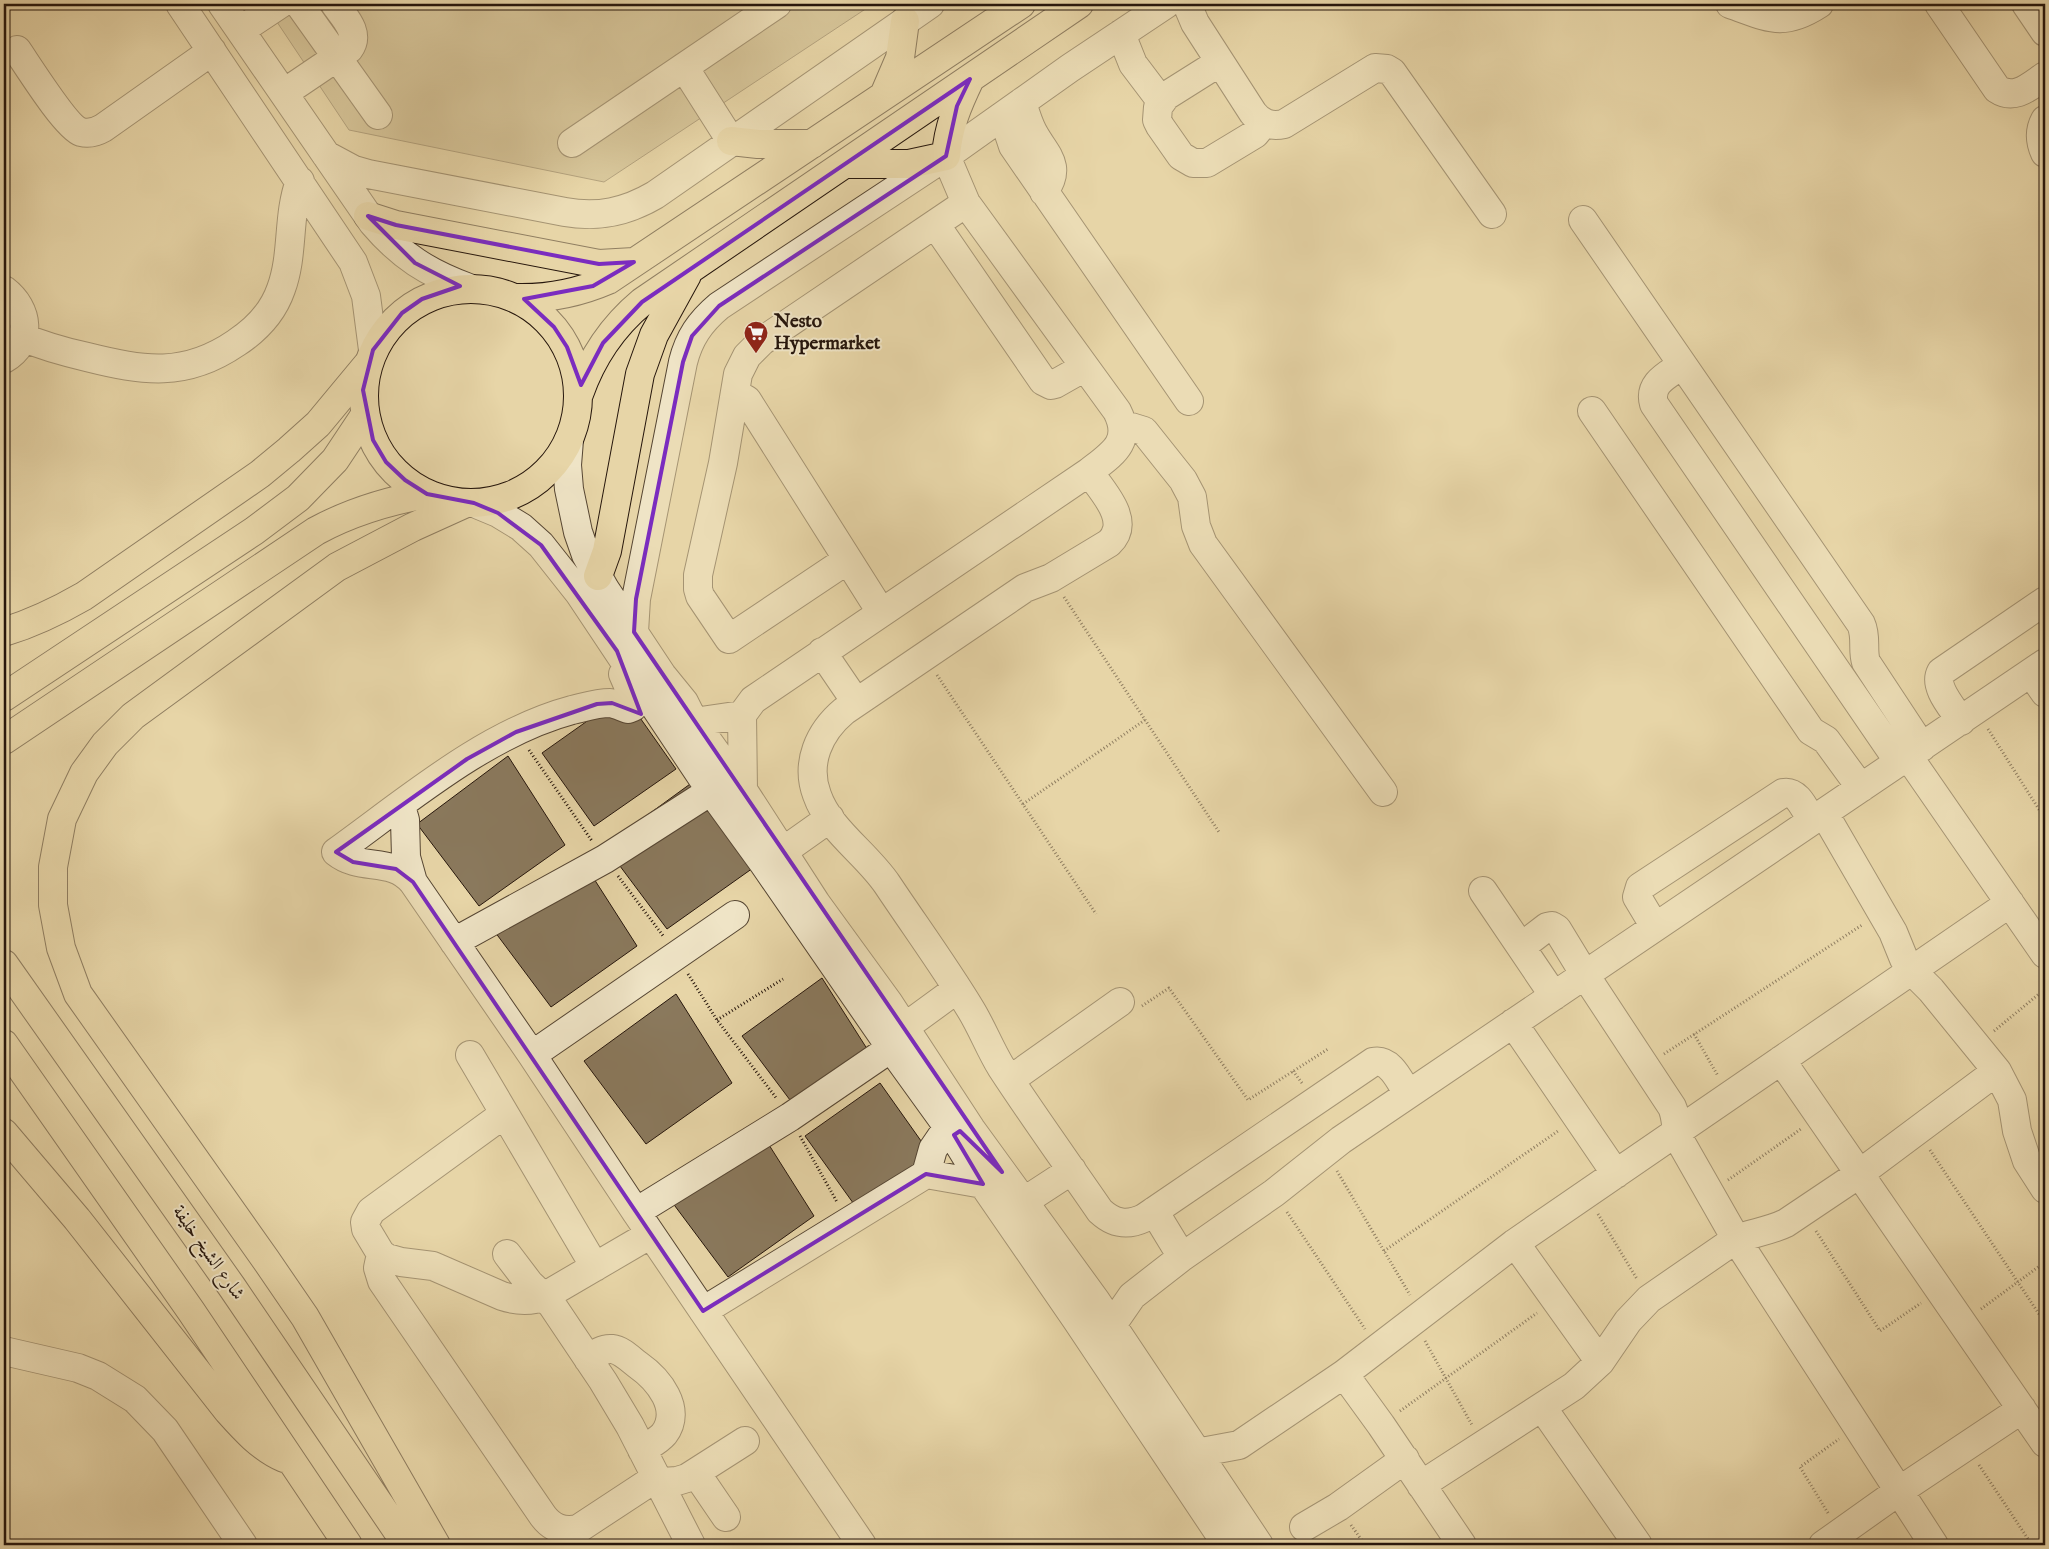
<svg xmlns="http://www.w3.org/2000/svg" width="2049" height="1549" font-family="'IM FELL English',Amiri,serif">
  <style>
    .green { fill: #c6b58d; stroke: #76664c }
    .building { fill: #8a795d; stroke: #26160c }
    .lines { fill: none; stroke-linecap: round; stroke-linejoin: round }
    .minor-casing { stroke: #564633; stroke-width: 30 }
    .major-casing { stroke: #26160c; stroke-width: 30 }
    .highway-casing { stroke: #26160c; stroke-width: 30 }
    .path { stroke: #26160c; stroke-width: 3; stroke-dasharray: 1 2.5; stroke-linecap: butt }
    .minor { stroke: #efe4c6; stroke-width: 28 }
    .major { stroke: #e7d5a7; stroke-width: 28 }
    .highway { stroke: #e7d5a7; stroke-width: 28 }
    .marked { fill: none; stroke: #7b2cbf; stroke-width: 4; stroke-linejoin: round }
    .labels { text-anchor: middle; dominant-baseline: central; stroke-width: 4; stroke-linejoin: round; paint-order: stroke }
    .poi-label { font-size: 19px; font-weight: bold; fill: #26160c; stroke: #efe4c6; text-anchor: start }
    .street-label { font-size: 19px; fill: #26160c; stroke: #efe4c6 }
  </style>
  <rect width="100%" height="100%" fill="#e7d5a7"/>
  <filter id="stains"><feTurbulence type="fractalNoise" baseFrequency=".004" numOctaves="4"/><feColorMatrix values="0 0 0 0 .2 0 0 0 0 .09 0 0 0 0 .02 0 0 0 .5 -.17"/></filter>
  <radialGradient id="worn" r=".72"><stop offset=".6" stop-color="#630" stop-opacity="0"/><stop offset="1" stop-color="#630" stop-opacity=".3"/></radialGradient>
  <!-- green -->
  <path class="green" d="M265 4H873L604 182 349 130Z"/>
  <!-- building -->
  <path class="building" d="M624 695 676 769 594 826 542 753Z
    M508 756 565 845 479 906 417 824Z
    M697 779 753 868 667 929 605 846Z
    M580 857 637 946 551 1007 489 924Z
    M822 978 871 1055 796 1108 742 1036Z
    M676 994 732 1083 646 1144 584 1061Z
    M880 1083 931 1155 856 1207 805 1136Z
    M757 1126 814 1216 728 1277 666 1194Z"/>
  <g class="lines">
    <defs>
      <path id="minor" d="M180 4 353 262 366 296 373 350
        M222 4 373 223C401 256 428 273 469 288
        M299 4 378 115
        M1187 4 1195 23 1253 113C1261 123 1270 127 1284 124L1375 68 1387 69 1392 72 1492 214
        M1730 4C1768 17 1782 28 1819 4
        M1939 4 1997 89C2015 101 2030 86 2045 76
        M2026 4 2045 32
        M241 30 280 4
        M1121 34 1133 64 1161 101
        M17 50C28 66 66 127 81 132 89 134 96 132 103 128L212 51
        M1220 62 1166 96 1158 107 1157 120 1160 126 1181 156 1193 163H1207L1255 134 1264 123
        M684 67 731 141
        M284 93 349 49C361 33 344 17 335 4
        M1022 102C1025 112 1028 123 1033 132 1045 155 1063 165 1044 192
        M1003 116 1013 146 1189 401
        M2045 120C2039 131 2040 142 2045 153
        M572 143 777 4
        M326 155 354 170 368 174 565 212C598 218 626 212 655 195L930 4
        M1583 220 1861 624C1867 637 1862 650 1866 662L1922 747
        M935 224 1043 381 1051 385 1055 384 1085 367
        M4 290C29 309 33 342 4 359
        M22 337C43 346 65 352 87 357 143 371 185 378 236 343 256 330 273 312 281 289 294 254 287 216 300 181
        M1682 365C1668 375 1648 383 1654 404L1899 762
        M735 393 747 400 881 612
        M1592 411 1811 731 1826 740 1861 788
        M1123 427H1131L1144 431 1183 480 1192 497 1196 526 1203 544 1383 792
        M569 440 567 465 569 489 578 532 586 555 605 589 662 675 684 702 694 722 743 790 816 903 888 1002 971 1129 1096 1301 1259 1545
        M1089 472C1103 492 1132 521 1109 543L1051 578 1025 588 844 711C819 732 805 763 817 795 829 830 866 853 887 884 915 926 945 967 971 1010 982 1028 990 1049 1001 1067 1033 1116 1067 1163 1100 1211 1114 1224 1127 1226 1144 1218L1373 1062C1391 1058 1400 1082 1408 1094
        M474 503 498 513 521 527 541 545 579 593 711 791 764 864 891 1048 948 1127 983 1184 1076 1319 1227 1545
        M847 560 729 639 700 596 698 589V575L723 463 738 374 747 356 762 341 966 203
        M634 632 636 599 683 362C689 338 700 322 719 306L946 156 1070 68 1166 4
        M822 652 856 702
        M2031 673 2045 693
        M623 674 633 697V707L628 709C622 707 616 704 610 703 597 703 585 707 572 710 486 733 407 801 336 852 361 872 391 856 413 882L532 1055 636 1212 862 1545
        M1961 721C1953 708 1933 687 1941 672L2045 601
        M694 722 742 715
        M1908 756 2045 954
        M743 790 742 715 753 700 1089 472C1112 454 1133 442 1117 411L966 203 946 156
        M401 806 405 820 406 857 413 882
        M1824 813 1893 932 1904 959 1912 971 1931 990 1997 1071 2012 1100 2017 1131 2027 1161 2045 1189
        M782 852 830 818
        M1483 891 1554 996
        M1655 927 1637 897 1640 887 1783 793C1798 790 1805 810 1812 821
        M454 942 605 859 711 791
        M1521 947 1547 927 1552 926 1557 929 1585 975 1672 1107C1677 1118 1675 1128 1679 1139L1736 1239 1934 1545
        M1513 1023 1616 1174
        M905 1027 957 989
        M470 1055 595 1267
        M532 1055 735 915
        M1781 1060 2045 1443
        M1010 1080 1120 1002
        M504 1114 371 1211 365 1222 366 1229 381 1254 387 1258 401 1262 433 1266 502 1296C517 1301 530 1302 545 1296L651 1234
        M926 1174 933 1149 948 1127 963 1135
        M1023 1202 1072 1170
        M1154 1211 1182 1257
        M636 1212 790 1117 891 1048
        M1515 1243 1600 1362
        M381 1254 378 1268 382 1281 543 1516C552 1528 563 1532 578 1529L648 1483 677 1481 687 1478 745 1441
        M507 1254 529 1283 552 1305 603 1381 630 1426 691 1545
        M703 1311 926 1174 983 1184
        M1112 1325 1132 1296 1182 1257 1274 1193 1341 1140 2045 663
        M4 1351 78 1368 98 1376 135 1399 165 1430 243 1545
        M588 1359C595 1354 603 1348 612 1349 622 1350 631 1360 638 1365 658 1379 683 1409 664 1434 658 1441 649 1445 642 1450
        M1344 1374 1381 1425 1462 1545
        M1542 1407 1638 1545
        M1196 1453 1239 1445 1344 1374 1515 1243 2010 903
        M696 1473 726 1517
        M1421 1485 1574 1386 1600 1362 1628 1321 1649 1299 1736 1239C1752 1233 1770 1231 1786 1223L1859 1174 1997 1071
        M1304 1527 1338 1507 1405 1459
        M1823 1545 1899 1491 2022 1409"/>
      <path id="major" d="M885 93 900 58 905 21
        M731 141 758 144H812
        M845 164H909L946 156C948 127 958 104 970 79
        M368 216 396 225 599 264 634 262
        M364 396a107 107 0 1 1 214 0a107 107 0 1 1-214 0Z
        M515 298C548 299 578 293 608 280L1021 4
        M579 394C592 357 612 327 642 302L1079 4
        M598 576 607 551 640 374 654 335 687 275
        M4 697 254 531 298 498 335 460 365 415
        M4 740 316 531C351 512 387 501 427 494"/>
      <path id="highway" d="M4 632C33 623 58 611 84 596L260 474 289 450 318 424 367 365
        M4 964 232 1287 407 1545
        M4 1044 191 1311 348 1545
        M4 1133 77 1219 228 1411C244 1429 261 1448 284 1458
        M436 1545 305 1317 266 1260 78 994 61 948 53 905V867L62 819 84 773 105 744 133 716 337 567 413 527 466 503"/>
    </defs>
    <!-- minor casing -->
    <use href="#minor" class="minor-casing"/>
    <!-- major casing -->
    <use href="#major" class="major-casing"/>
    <!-- highway casing -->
    <use href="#highway" class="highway-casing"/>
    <!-- path -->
    <path class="path" d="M1064 597 1219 832
      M937 675 1096 914
      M1988 729 2045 819
      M529 750 592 841
      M1023 804 1145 720
      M618 876 664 937
      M688 974 717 1020 777 1099
      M1142 1006 1169 988 1248 1100 1328 1049
      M717 1020 783 979
      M1994 1031 2045 989
      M1694 1034 1718 1076
      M1664 1054 1862 925
      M1293 1071 1302 1083
      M800 1136 837 1202
      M1930 1150 2045 1323
      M1337 1171 1410 1295
      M1728 1180 1801 1129
      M1287 1212 1365 1329
      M1598 1214 1637 1279
      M1816 1231 1880 1331 1921 1303
      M1384 1251 1558 1131
      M1981 1309 2045 1262
      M1425 1341 1472 1425
      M1400 1411 1537 1313
      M1979 1465 2032 1545
      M1828 1513 1800 1467 1839 1439
      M1351 1525 1365 1545"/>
    <!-- minor -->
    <use href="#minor" class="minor"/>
    <!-- major -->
    <use href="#major" class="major"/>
    <!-- highway -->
    <use href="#highway" class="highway"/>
  </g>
  <!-- marked area -->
  <path d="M0 0H2049V1549H0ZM970 79 957 106 946 156 719 306 692 336 683 362 636 599 634 632 1002 1172 960 1131 954 1135 983 1184 926 1174 703 1311 413 882 396 869 353 862 336 852 467 759 516 732 597 704 612 703 641 714 617 651 541 545 498 513 474 503 427 494 405 480 386 462 373 440 363 390 373 350 402 313 422 299 460 286 415 263 368 216 396 225 599 264 634 262 593 286 524 299 554 327 567 347 581 385 603 343 642 302Z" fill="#e7d5a7" fill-opacity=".55" fill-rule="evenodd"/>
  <path class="marked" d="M970 79 957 106 946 156 719 306 692 336 683 362 636 599 634 632 1002 1172 960 1131 954 1135 983 1184 926 1174 703 1311 413 882 396 869 353 862 336 852 467 759 516 732 597 704 612 703 641 714 617 651 541 545 498 513 474 503 427 494 405 480 386 462 373 440 363 390 373 350 402 313 422 299 460 286 415 263 368 216 396 225 599 264 634 262 593 286 524 299 554 327 567 347 581 385 603 343 642 302Z"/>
  <!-- icons -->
  <defs>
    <symbol id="supermarket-pin" viewBox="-11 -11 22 30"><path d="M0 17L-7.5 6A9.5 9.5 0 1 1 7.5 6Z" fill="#8f2418" stroke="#efe4c6"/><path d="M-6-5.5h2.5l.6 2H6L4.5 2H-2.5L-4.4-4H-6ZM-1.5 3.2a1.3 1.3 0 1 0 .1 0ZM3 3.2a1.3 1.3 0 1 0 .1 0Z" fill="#fff"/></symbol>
  </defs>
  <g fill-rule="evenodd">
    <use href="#supermarket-pin" x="742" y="319" width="28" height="38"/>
  </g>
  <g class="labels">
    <!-- poi labels -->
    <g class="poi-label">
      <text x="774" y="322">Nesto<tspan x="774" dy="22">Hypermarket</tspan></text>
    </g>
    <!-- street labels -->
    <g class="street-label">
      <text transform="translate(208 1253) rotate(55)">شارع الشيخ خليفة</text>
    </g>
  </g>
  <!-- margin -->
  <rect width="2049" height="1549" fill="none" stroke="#e7d5a7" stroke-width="20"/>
  <rect x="5" y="5" width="2039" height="1539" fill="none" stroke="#26160c" stroke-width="2.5"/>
  <rect x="10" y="10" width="2029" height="1529" fill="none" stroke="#26160c"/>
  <rect width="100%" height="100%" filter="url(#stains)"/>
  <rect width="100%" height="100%" fill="url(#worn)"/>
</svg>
